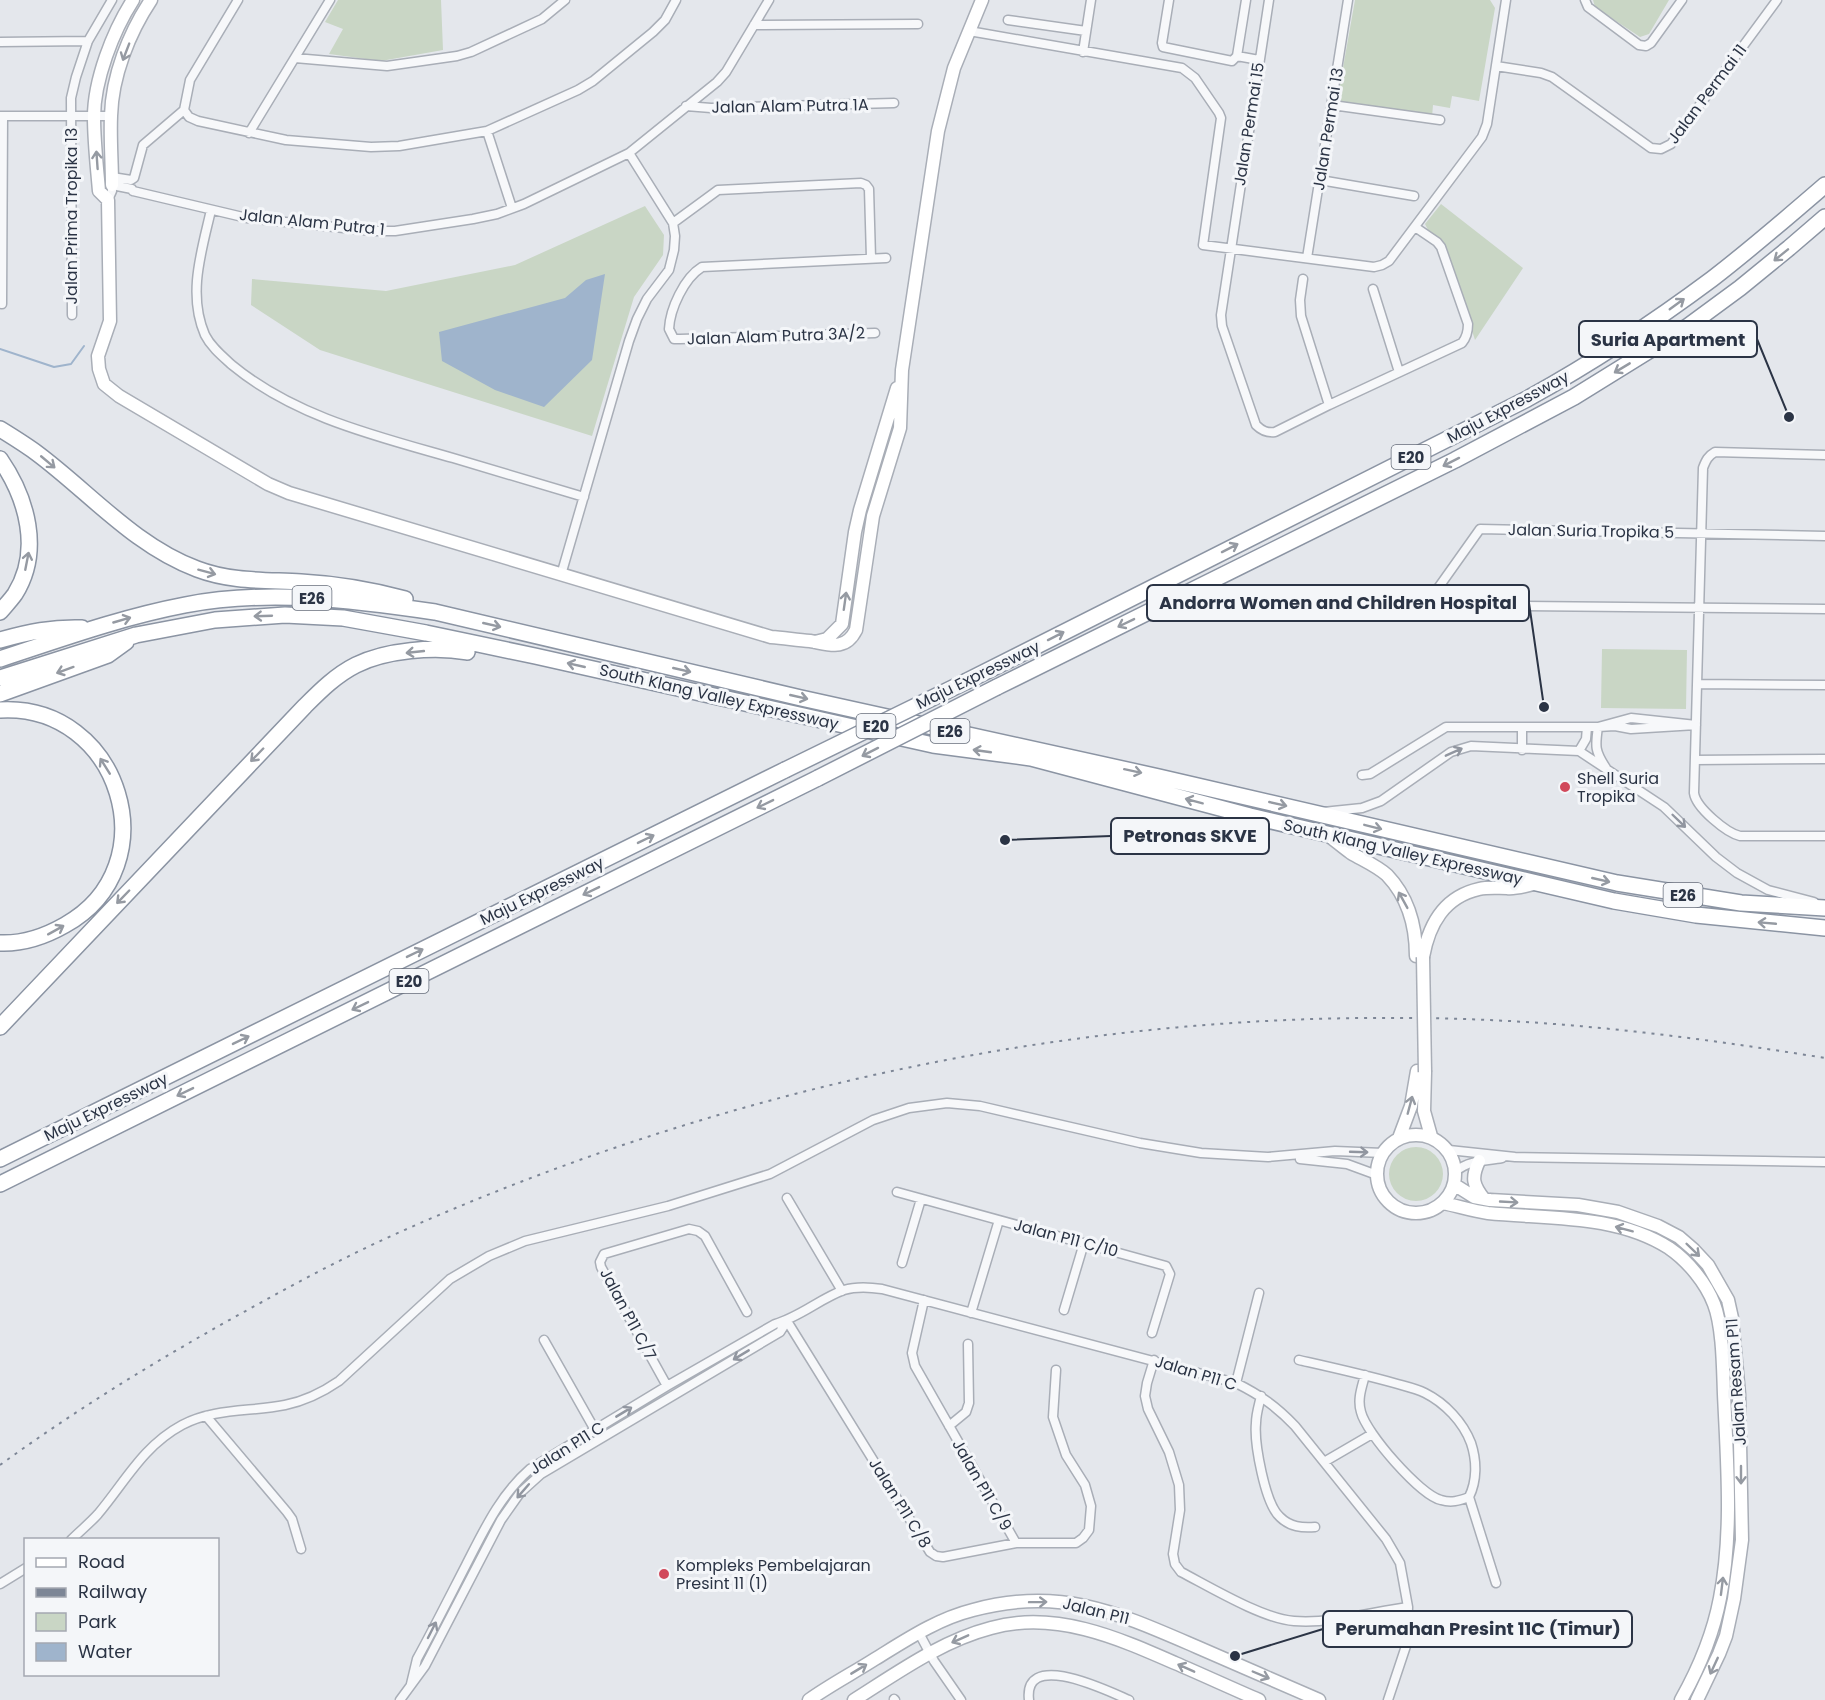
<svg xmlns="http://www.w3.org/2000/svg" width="1825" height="1700" font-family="Poppins,sans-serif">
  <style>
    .green { fill: #c9d6c5 }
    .water { fill: #9fb4cc }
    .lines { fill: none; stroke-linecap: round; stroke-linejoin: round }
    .stream { stroke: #9fb4cc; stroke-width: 2 }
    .street-casing { stroke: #a9aeb7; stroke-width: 11 }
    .secondary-casing { stroke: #a9aeb7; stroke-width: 15 }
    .highway-casing { stroke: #8b94a3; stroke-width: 18 }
    .street { stroke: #f7f8fa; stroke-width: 8 }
    .secondary { stroke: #fff; stroke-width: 12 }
    .highway { stroke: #fff; stroke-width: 15 }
    .rail { stroke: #7d8696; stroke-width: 2; stroke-dasharray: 3 6; stroke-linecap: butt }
    .secondary-bridge-casing { stroke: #a9aeb7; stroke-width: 15; stroke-linecap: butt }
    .highway-bridge-casing { stroke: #8b94a3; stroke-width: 18; stroke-linecap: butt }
    .secondary-bridge { stroke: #fff; stroke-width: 12 }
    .highway-bridge { stroke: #fff; stroke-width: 15 }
    .oneway { stroke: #959aa2 }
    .oneway2 { stroke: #9196a0 }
    .poi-dot { fill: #d1495b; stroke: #f4f6f9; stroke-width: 2 }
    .labels { text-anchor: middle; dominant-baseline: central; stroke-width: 6; stroke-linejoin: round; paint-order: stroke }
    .shield { fill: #f4f6f9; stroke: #676e7b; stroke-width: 1.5 }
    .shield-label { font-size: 15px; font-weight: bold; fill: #2b3445 }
    .street-label { font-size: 16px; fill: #2b3445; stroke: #f4f6f9 }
    .poi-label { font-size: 16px; fill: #2b3445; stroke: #f4f6f9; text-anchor: start }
    .leader { fill: none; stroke: #2b3445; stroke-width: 2 }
    .callout-dot { fill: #2b3445; stroke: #f4f6f9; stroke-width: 2 }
    .callout { fill: #f4f6f9; stroke: #2b3445; stroke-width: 2 }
    .callout-label { font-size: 18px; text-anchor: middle; font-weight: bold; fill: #2b3445 }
  </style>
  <rect width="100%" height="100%" fill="#e4e7ec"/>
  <!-- green -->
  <path class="green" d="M338 0H441L443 50 381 61 329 54 343 29 325 22Z
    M1355 0H1490L1495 8 1479 101 1452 96 1450 108 1433 105 1432 117 1342 102 1338 96Z
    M1593 0H1669L1649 34 1640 37 1595 7Z
    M1441 204 1523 268 1475 340 1443 241 1429 232 1425 224Z
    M645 206 664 235 663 255 634 297 592 436 320 350 251 305 252 279 386 291 515 265Z
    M1602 649 1687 650 1686 709 1601 708Z
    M1389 1174a27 27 0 1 1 54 0a27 27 0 1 1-54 0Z"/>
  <!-- water -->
  <path class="water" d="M605 274 592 360 544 407 495 390 442 361 439 332 565 298 586 280Z"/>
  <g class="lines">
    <!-- stream -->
    <path class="stream" d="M0 349 54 367 71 364 84 346"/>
    <defs>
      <path id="street" d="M238 0 190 80 184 110 189 117 198 121 286 140 371 147 399 146 487 131 578 90 593 81 653 32 665 20 676 0
        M1169 0 1162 43 1163 47 1232 61 1237 56
        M1246 0 1237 56 1259 60
        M1269 0 1221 315 1222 326 1256 425C1262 431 1267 433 1275 432L1329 405 1462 343C1467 337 1468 331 1468 324L1441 247 1437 242 1415 227
        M1585 0 1588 7 1639 45 1646 46 1651 43 1682 0
        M1008 20 1086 31
        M754 25 918 24
        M969 31 1182 68 1195 78 1219 113 1221 118 1203 245 1374 267 1382 265 1389 261 1482 137 1487 124 1506 0
        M0 42 88 41
        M1083 52 1091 0
        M295 58 387 66 457 56 471 52 542 19 565 0
        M1496 66 1541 73 1552 77 1651 148 1661 149 1671 144 1777 0
        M1332 105 1440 120
        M686 106 711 108 894 103
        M0 116H111
        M487 131 512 208
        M249 133 330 0
        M112 177 131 180 134 178 143 145 184 110
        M1320 180 1414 196
        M133 191 247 218 373 231H395L473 219 497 214 524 204 629 153 717 82 726 72 769 0
        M108 200 112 191V185L132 189 133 191
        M211 210C202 250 187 294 205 335 211 347 222 356 232 365 295 417 376 436 453 458 496 471 540 484 584 497
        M673 223 718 190 861 183 866 185 869 189 871 258
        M1307 258 1348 0
        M1303 279 1300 300 1301 316 1329 405
        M1373 289 1399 372
        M2 304 3 116
        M72 315 71 98 76 77 88 41 112 0
        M875 333 680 339H674L669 329C670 309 684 278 702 267L886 258
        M1825 455 1715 452C1708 456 1706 460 1703 468L1694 793C1696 808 1727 833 1740 836H1825
        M1825 536 1480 529 1431 598 1433 603 1437 605 1825 609
        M561 575 629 341 637 319 647 299 669 270 674 250 675 236 673 223 629 153
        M1697 684 1825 685
        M1631 718 1696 725 1631 729 1615 726 1598 727Z
        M1522 727V750
        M1579 751 1586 739 1587 727
        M1695 760 1825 759
        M1362 775 1370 774 1446 727H1598C1595 747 1595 751 1606 768
        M1323 812 1362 808 1381 801 1451 752 1471 746 1579 751 1664 807 1716 857 1737 873 1768 890 1814 902
        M1449 1150 1515 1157 1825 1162
        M1300 1159 1347 1164 1377 1175
        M1456 1171C1470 1160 1485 1161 1502 1158
        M897 1192 1166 1266 1170 1274 1152 1333
        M787 1198 842 1291
        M902 1263 921 1199
        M924 1300 912 1353 915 1366 1016 1543
        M1064 1310 1084 1243
        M971 1313 999 1220
        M787 1321 930 1552 936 1556 943 1557 1016 1543H1076L1083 1538 1089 1530 1091 1506 1085 1485 1066 1455 1053 1417 1056 1370
        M544 1340 595 1430
        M1154 1360 1147 1383 1145 1396 1148 1409 1169 1452 1179 1485 1180 1510 1173 1554 1175 1564 1181 1572C1210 1587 1263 1619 1294 1621 1330 1624 1372 1612 1408 1607
        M1299 1360C1330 1367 1362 1374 1394 1383 1404 1386 1415 1388 1425 1393 1445 1403 1463 1422 1471 1443 1477 1461 1477 1481 1469 1497 1459 1501 1451 1503 1441 1500 1420 1495 1366 1433 1361 1412 1357 1399 1362 1387 1365 1375
        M1236 1383 1259 1293
        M667 1386 601 1267 600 1262 604 1254 689 1229 698 1231 705 1236 747 1312
        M1261 1396C1259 1405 1256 1414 1256 1423 1254 1443 1265 1504 1280 1517 1290 1527 1302 1528 1315 1527
        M206 1416 287 1512 292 1519 301 1549
        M949 1426 966 1412 969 1403 968 1344
        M1324 1462 1372 1434
        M1469 1497 1496 1583
        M71 1540C80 1531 90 1523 98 1514 125 1482 143 1446 182 1425 214 1408 250 1412 285 1405 305 1401 323 1392 339 1381L450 1279 489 1256 525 1241 668 1206 770 1174 873 1120 909 1108 947 1103 980 1106 1140 1143 1201 1153 1268 1157 1335 1151 1383 1153
        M0 1584 26 1568
        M919 1633 934 1661 961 1700
        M411 1684 417 1659C434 1628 450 1596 466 1565 484 1530 500 1495 530 1469L667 1386 775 1324C800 1317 821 1298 844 1290 857 1286 869 1287 882 1289L1236 1383C1260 1395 1276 1406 1295 1426L1386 1539 1400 1563 1408 1607 1407 1643 1388 1700
        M894 1699 895 1700
        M400 1700 425 1666 501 1520 520 1493 541 1474 780 1332 787 1321
        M1029 1700C1023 1649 1108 1691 1129 1700"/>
      <path id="secondary" d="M133 0C113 31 94 80 94 117 94 142 97 167 99 191L108 200 110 321 98 356 99 369 104 384 119 396 268 484 289 493 771 637C784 638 797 640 810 641 828 644 845 652 856 630L873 516 900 428 902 370 938 131 954 68 982 0
        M112 185C112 162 110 139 111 116 112 76 129 33 151 0
        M815 642 827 639 842 624 855 532 860 510 897 388
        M1329 836C1337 842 1344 848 1351 853 1363 860 1377 866 1387 875 1408 897 1416 926 1416 956
        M1423 957C1429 924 1444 897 1479 889 1488 887 1497 888 1507 888 1516 889 1525 886 1534 884
        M1425 1072 1424 1111 1431 1136
        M1377 1174a39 39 0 1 1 78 0a39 39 0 1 1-78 0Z
        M1399 1138 1411 1106 1417 1071
        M1479 1161C1471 1178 1473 1185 1484 1199
        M1455 1185 1474 1197 1490 1200 1578 1205 1618 1212 1658 1226 1679 1237 1694 1250 1708 1265 1728 1300 1732 1318 1739 1394 1742 1540 1734 1599 1726 1636 1719 1654 1697 1700
        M1443 1203C1458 1206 1473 1211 1488 1213 1548 1219 1616 1214 1669 1248 1688 1261 1706 1283 1714 1304 1723 1327 1723 1369 1724 1394 1727 1462 1733 1532 1720 1598 1713 1635 1699 1668 1681 1700
        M809 1700C830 1685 853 1673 875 1659 906 1640 937 1619 973 1610 1061 1586 1118 1613 1197 1647 1238 1665 1278 1682 1319 1700
        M854 1700C897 1673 941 1641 991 1628 1055 1610 1118 1638 1175 1663 1203 1675 1231 1688 1259 1700"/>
      <path id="highway" d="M0 429C13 437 26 445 38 454 90 493 135 546 197 569 231 582 266 580 301 582 336 584 372 590 405 599
        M0 459C27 498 42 551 15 594 10 601 5 606 0 612
        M0 640C29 632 52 627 82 628
        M0 659C61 639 122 617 185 605 268 589 353 600 435 612L801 698 1159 777 1617 883 1741 903 1825 908
        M0 678 136 635 215 620 285 615 343 618 426 633 535 656 933 745 1031 758 1250 816 1614 901 1696 915 1825 928
        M967 681 1527 399C1592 363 1653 323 1712 279 1751 249 1788 217 1825 185
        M997 687 1455 460 1574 397 1687 327 1740 288 1789 248 1825 217
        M0 694 108 655 126 642
        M0 710C120 703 171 866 65 925 44 937 24 944 0 943
        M0 1027 305 706C320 691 336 675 356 665 386 650 435 646 467 652
        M0 1159 785 770
        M0 1184 818 778"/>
    </defs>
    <!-- street casing -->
    <use href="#street" class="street-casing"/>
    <!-- secondary casing -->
    <use href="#secondary" class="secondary-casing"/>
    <!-- highway casing -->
    <use href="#highway" class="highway-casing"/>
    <!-- street -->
    <use href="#street" class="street"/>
    <!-- secondary -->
    <use href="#secondary" class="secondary"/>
    <!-- highway -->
    <use href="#highway" class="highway"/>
    <!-- rail -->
    <path class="rail" d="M0 1465C84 1404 172 1351 262 1302 307 1277 353 1253 400 1232 714 1092 1059 1015 1403 1018 1546 1018 1683 1035 1825 1058"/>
    <defs>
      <path id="secondary-bridge" d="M1423 957 1425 1072"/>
      <path id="highway-bridge" d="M785 770 967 681
        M818 778 997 687"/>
    </defs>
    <!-- secondary-bridge casing -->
    <use href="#secondary-bridge" class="secondary-bridge-casing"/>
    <!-- highway-bridge casing -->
    <use href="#highway-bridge" class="highway-bridge-casing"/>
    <!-- secondary-bridge -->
    <use href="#secondary-bridge" class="secondary-bridge"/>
    <!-- highway-bridge -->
    <use href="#highway-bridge" class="highway-bridge"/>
  </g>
  <!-- one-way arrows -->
  <defs><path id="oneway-shaft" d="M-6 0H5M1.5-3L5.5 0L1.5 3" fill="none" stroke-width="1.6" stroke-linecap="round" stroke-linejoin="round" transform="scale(1.5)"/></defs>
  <g class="oneway">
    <use href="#oneway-shaft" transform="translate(126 52) rotate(111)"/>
    <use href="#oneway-shaft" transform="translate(97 160) rotate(-94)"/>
    <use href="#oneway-shaft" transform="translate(1781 255) rotate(141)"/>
    <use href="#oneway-shaft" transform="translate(1677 304) rotate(-36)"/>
    <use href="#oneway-shaft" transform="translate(1622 368) rotate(149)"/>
    <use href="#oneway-shaft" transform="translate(48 462) rotate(40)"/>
    <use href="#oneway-shaft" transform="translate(1451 462) rotate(153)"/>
    <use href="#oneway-shaft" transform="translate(1230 548) rotate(-27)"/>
    <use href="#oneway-shaft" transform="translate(27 561) rotate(-79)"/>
    <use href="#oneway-shaft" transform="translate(207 572) rotate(15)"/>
    <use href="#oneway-shaft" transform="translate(845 601) rotate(-82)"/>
    <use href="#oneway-shaft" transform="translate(263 616) rotate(178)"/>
    <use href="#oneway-shaft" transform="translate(122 620) rotate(-16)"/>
    <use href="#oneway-shaft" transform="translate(1126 623) rotate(154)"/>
    <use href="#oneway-shaft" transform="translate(492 625) rotate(13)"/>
    <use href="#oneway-shaft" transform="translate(1056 636) rotate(-27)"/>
    <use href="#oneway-shaft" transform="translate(415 652) rotate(174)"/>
    <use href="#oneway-shaft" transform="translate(576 665) rotate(-167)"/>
    <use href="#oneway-shaft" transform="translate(65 670) rotate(160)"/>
    <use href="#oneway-shaft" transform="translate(682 670) rotate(13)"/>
    <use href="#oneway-shaft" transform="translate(799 697) rotate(13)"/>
    <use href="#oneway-shaft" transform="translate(982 751) rotate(-172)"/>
    <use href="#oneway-shaft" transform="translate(870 752) rotate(153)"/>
    <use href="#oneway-shaft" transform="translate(257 755) rotate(134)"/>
    <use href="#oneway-shaft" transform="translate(105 766) rotate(-122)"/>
    <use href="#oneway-shaft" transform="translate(1133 771) rotate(12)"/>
    <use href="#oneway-shaft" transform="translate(1194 801) rotate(-165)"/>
    <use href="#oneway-shaft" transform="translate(765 804) rotate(154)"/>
    <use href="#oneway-shaft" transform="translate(1278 804) rotate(13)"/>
    <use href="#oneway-shaft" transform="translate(1373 827) rotate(14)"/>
    <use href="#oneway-shaft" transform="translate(646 839) rotate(-26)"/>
    <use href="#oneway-shaft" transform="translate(1601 880) rotate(13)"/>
    <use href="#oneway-shaft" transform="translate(591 891) rotate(154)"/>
    <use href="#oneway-shaft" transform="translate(123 897) rotate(134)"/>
    <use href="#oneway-shaft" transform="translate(1403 900) rotate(-119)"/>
    <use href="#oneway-shaft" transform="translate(1767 923) rotate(-175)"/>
    <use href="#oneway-shaft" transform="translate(56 930) rotate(-29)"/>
    <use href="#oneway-shaft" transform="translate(415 953) rotate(-26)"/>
    <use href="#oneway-shaft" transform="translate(360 1006) rotate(154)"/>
    <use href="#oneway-shaft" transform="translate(241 1040) rotate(-26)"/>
    <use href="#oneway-shaft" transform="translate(185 1092) rotate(154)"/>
    <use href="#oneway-shaft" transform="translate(1410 1105) rotate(-75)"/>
    <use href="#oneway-shaft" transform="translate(1509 1202) rotate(3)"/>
    <use href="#oneway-shaft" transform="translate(1624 1229) rotate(-165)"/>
    <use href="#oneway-shaft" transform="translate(1693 1250) rotate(44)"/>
    <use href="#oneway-shaft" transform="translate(1741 1475) rotate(90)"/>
    <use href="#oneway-shaft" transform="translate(1722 1586) rotate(-83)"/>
    <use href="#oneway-shaft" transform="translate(1038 1602) rotate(-1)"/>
    <use href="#oneway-shaft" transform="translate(960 1639) rotate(156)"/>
    <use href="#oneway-shaft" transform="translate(1714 1666) rotate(115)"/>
    <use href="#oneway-shaft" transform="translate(1186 1668) rotate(-156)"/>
    <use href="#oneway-shaft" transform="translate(859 1669) rotate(-31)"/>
    <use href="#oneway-shaft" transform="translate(1261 1675) rotate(23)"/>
  </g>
  <g class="oneway2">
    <use href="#oneway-shaft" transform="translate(1454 752) rotate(-24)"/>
    <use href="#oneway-shaft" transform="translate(1679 821) rotate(44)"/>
    <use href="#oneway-shaft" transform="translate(1359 1152) rotate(2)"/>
    <use href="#oneway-shaft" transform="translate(741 1355) rotate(149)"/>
    <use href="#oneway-shaft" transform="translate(624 1412) rotate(-31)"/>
    <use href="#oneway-shaft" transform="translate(523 1491) rotate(131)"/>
    <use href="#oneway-shaft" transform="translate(432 1630) rotate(-63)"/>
  </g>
  <!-- markers -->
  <g class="poi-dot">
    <circle cx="1565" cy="787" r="6"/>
    <circle cx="664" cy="1574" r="6"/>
  </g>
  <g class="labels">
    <!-- shield labels -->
    <g class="shield">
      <rect x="1391.5" y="445" width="39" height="24" rx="4.5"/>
      <rect x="292.5" y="586" width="39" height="24" rx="4.5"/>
      <rect x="856.5" y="714" width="39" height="24" rx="4.5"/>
      <rect x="930.5" y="719" width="39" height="24" rx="4.5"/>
      <rect x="1663.5" y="883" width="39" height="24" rx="4.5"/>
      <rect x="389.5" y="969" width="39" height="24" rx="4.5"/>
    </g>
    <g class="shield-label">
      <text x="1411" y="457">E20</text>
      <text x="312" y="598">E26</text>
      <text x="876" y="726">E20</text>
      <text x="950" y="731">E26</text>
      <text x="1683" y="895">E26</text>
      <text x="409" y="981">E20</text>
    </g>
    <!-- street labels -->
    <g class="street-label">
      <text transform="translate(1707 94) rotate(-53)">Jalan Permai 11</text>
      <text transform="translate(790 106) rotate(-1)">Jalan Alam Putra 1A</text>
      <text transform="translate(1249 124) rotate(-81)">Jalan Permai 15</text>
      <text transform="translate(1328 129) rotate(-81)">Jalan Permai 13</text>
      <text transform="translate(71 216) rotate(-90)">Jalan Prima Tropika 13</text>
      <text transform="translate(312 222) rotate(6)">Jalan Alam Putra 1</text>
      <text transform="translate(776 336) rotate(-2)">Jalan Alam Putra 3A/2</text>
      <text transform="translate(1508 407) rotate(-28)">Maju Expressway</text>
      <text transform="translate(1591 531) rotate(1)">Jalan Suria Tropika 5</text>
      <text transform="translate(978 675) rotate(-26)">Maju Expressway</text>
      <text transform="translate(719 697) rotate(13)">South Klang Valley Expressway</text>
      <text transform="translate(1403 852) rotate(13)">South Klang Valley Expressway</text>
      <text transform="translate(542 891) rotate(-26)">Maju Expressway</text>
      <text transform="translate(106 1107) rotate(-26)">Maju Expressway</text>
      <text transform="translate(1066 1238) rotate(15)">Jalan P11 C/10</text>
      <text transform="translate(628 1314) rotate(62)">Jalan P11 C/7</text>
      <text transform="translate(1196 1373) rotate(17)">Jalan P11 C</text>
      <text transform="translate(1736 1382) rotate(-94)">Jalan Resam P11</text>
      <text transform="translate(567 1448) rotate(-32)">Jalan P11 C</text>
      <text transform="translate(982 1485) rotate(60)">Jalan P11 C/9</text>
      <text transform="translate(900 1503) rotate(58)">Jalan P11 C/8</text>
      <text transform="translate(1096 1611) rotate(14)">Jalan P11</text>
    </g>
    <!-- poi labels -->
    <g class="poi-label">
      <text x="1577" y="778">Shell Suria<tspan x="1577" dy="18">Tropika</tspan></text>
      <text x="676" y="1565">Kompleks Pembelajaran<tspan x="676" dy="18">Presint 11 (1)</tspan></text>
    </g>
  </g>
  <!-- callouts -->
  <path class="leader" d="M1789 417L1757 339M1544 707L1529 603M1005 840L1111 836M1235 1656L1323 1629"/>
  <g class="callout-dot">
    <circle cx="1789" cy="417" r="6"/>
    <circle cx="1544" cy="707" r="6"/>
    <circle cx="1005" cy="840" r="6"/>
    <circle cx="1235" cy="1656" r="6"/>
  </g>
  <g class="callout">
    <rect x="1579" y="321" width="178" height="36" rx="6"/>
    <rect x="1147" y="585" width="382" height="36" rx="6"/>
    <rect x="1111" y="818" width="158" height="36" rx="6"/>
    <rect x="1323" y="1611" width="309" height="36" rx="6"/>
  </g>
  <g class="callout-label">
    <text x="1668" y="346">Suria Apartment</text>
    <text x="1338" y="609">Andorra Women and Children Hospital</text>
    <text x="1190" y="842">Petronas SKVE</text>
    <text x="1478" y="1635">Perumahan Presint 11C (Timur)</text>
  </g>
  <!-- legend -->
  <rect x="24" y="1538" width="195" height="138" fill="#f4f6f9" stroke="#a4a8b1" stroke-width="1.5"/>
  <rect x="36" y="1558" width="30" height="9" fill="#ffffff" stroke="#a4a8b1" stroke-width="1.5"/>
  <text x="78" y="1568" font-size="18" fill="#2b3445">Road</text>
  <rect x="36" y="1588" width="30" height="9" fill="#7d8696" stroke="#a4a8b1" stroke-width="1.5"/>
  <text x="78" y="1598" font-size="18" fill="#2b3445">Railway</text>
  <rect x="36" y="1613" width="30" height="18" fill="#c9d6c5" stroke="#a4a8b1" stroke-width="1.5"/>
  <text x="78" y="1628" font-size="18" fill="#2b3445">Park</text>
  <rect x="36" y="1643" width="30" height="18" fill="#9fb4cc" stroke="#a4a8b1" stroke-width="1.5"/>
  <text x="78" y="1658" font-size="18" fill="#2b3445">Water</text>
</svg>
